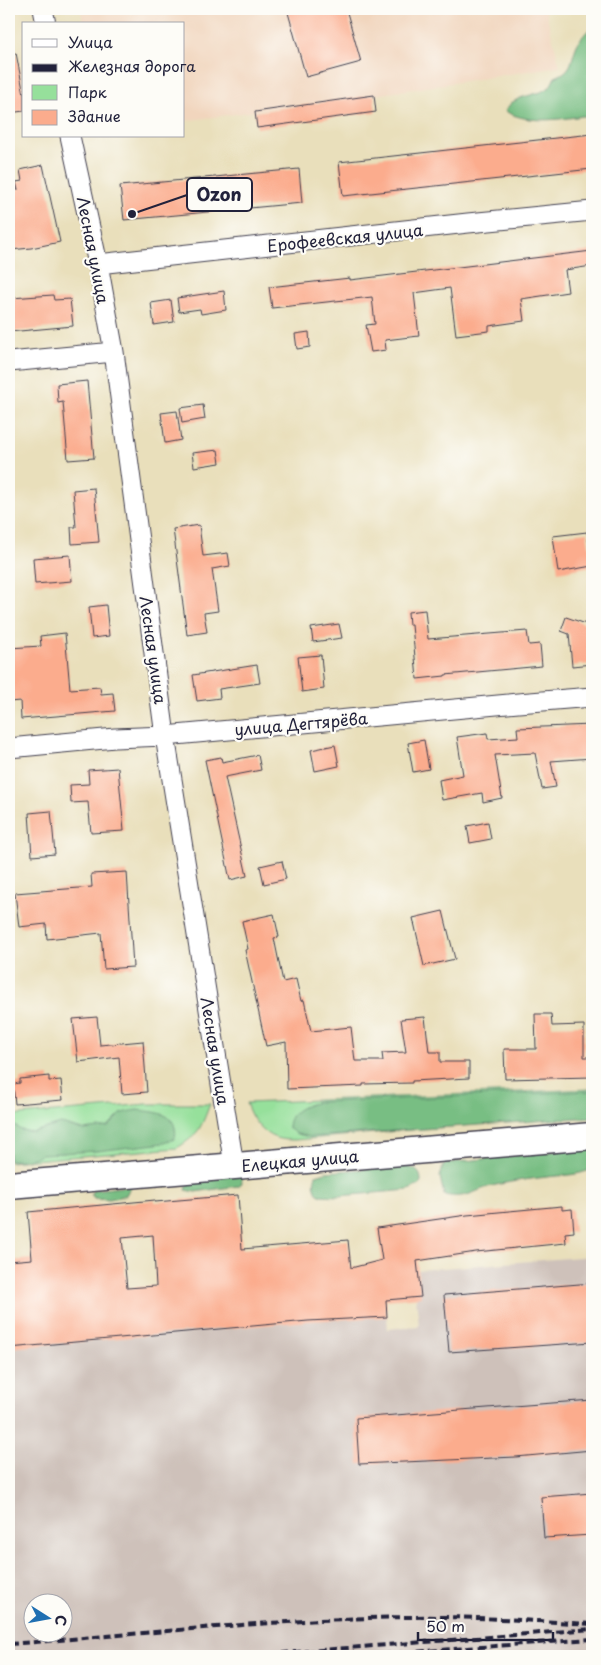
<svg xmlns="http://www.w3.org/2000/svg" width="601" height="1665" font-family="'Playpen Sans',sans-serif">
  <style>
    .built { fill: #f1d5bd }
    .industrial { fill: #cec1ba; fill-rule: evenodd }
    .green { fill: #96e09b; stroke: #5c816b }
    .forest { fill: #78be83; stroke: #4d705f }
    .building { fill: #fbac8d; fill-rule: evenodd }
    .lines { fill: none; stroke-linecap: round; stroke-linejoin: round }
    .street-casing { stroke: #403e4e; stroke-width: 21 }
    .secondary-casing { stroke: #403e4e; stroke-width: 29 }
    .street { stroke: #fff; stroke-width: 19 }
    .secondary { stroke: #fff; stroke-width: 26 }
    .rail { stroke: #22223b; stroke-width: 4; stroke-dasharray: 8 4; stroke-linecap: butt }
    .labels { text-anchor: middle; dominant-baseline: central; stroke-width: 4.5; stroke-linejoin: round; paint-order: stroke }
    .street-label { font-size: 16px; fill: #22223b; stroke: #fdfcf7 }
    .leader { fill: none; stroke: #22223b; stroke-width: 2 }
    .callout-dot { fill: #22223b; stroke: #fdfcf7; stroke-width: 2 }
    .callout { fill: #fdfcf7; stroke: #22223b; stroke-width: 2 }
    .callout-label { font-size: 18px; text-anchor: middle; font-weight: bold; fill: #22223b }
  </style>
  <rect width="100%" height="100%" fill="#fdfcf7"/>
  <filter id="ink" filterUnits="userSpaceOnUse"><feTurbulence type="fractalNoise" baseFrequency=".02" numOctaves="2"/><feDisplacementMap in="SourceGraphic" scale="10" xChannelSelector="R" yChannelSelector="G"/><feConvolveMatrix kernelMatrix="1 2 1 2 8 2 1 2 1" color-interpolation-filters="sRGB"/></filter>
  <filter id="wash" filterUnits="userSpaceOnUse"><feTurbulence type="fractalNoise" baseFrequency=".0096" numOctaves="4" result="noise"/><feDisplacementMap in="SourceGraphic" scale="20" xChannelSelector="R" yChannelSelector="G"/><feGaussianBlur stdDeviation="1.12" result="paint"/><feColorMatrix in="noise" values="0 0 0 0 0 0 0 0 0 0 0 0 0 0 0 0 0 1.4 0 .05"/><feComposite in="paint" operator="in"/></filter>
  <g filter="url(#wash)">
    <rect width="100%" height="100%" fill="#e9dfbb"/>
    <!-- built -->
    <path class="built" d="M81 9H545L560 66 382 94 184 121V24H83Z"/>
    <!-- industrial -->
    <path class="industrial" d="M592 1256V1656H9V1348L308 1321 387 1317 388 1329 419 1326 416 1297 421 1296 418 1270ZM32 1602H62V1632H32Z"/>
    <!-- green -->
    <path class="green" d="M592 1089V1114L296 1140C290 1140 282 1140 276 1138 261 1133 251 1118 246 1103Z
      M147 1104H210C201 1127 200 1134 177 1148L9 1162V1116Z"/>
    <!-- forest -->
    <path class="forest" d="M592 26V115C564 118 531 126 505 111L511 103 520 98 541 92 550 87 555 77C574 70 570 61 577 45 580 38 587 32 592 26Z
      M592 1091V1117L310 1137 297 1134 288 1128C288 1111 303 1106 318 1102Z
      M137 1110C150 1112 172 1111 175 1128 176 1133 176 1135 174 1139L164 1143 97 1151 42 1154C33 1160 20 1161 9 1160V1122L21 1130 33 1132 61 1124 83 1130 108 1127 121 1114 126 1112Z
      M592 1147V1169C577 1176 563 1175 547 1177 530 1179 513 1181 496 1185 475 1189 469 1200 444 1195L440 1177 443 1166 447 1163Z
      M404 1166C413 1168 421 1170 421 1181L419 1185 409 1190 339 1196 319 1195C314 1189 313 1182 316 1175L326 1172Z
      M241 1173 242 1183 238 1186 195 1192 186 1190 189 1180Z
      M131 1186 126 1195 110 1199 94 1198 91 1194 93 1190Z"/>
    <g id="blocks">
      <!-- building -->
      <path class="building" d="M287 9H346L361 62 306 77Z
        M16 53 24 95V111L9 113V54Z
        M374 95 376 112 257 128 255 112Z
        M592 134V169L343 196 339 162Z
        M43 165 60 242 31 248 10 250 9 190H18L16 182 22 181 20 170Z
        M299 169 302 203 124 220 120 186Z
        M592 251V266L565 270 568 292 521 299 524 321 489 326V331L456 335 450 288 414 293 419 336 385 340 386 350 371 352 366 325 375 324 372 297 272 308 269 287 350 278V280Z
        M224 291 226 310 201 314 200 309 179 312 177 298Z
        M53 295 54 300 70 299 73 326 9 332V301H11V298Z
        M171 300 174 322 154 325 151 303Z
        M309 332 310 347 297 349 295 334Z
        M87 381 94 458 68 460 63 402 58 403 57 384Z
        M203 405 205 419 182 423 180 408Z
        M177 411 181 440 165 443 161 413Z
        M218 450 220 463 194 467 192 453Z
        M94 488 99 542 72 544 71 527H76L73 490Z
        M199 525 203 556 228 553 230 566 212 569 218 611 204 613 207 632 187 635 173 529Z
        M587 532 592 566 558 572 553 536Z
        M70 555 72 581 35 584 33 558Z
        M106 605 109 636 92 638 89 607Z
        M425 610 428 639 527 631 529 645 540 644 542 666 445 675V676L417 679 412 625H409L408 612Z
        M566 617 592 626V664L572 666 569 634 561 631Z
        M339 624 342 638 313 642 311 628Z
        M65 633 70 689 100 687 101 694 113 693 115 711 21 719 20 701 9 702V648L41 646 40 636Z
        M321 655 324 689 302 692 298 657Z
        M257 665 260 683 219 689 220 698 197 701 193 675Z
        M592 725V758L551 761 556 787 542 789 535 753 495 755 502 798 483 802 482 793 442 800 439 780 463 775 457 737 487 733 488 739 518 737 517 728Z
        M424 740 429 769 413 772 408 743Z
        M335 745 339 766 315 771 311 750Z
        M258 755 261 770 225 777 247 876 230 880 205 760 221 757 222 762Z
        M118 768 124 831 91 833 88 802 71 803 70 785 89 784 88 770Z
        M51 811 55 854 32 856 29 813Z
        M488 822 491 839 470 843 467 826Z
        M282 861 286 879 264 884 260 866Z
        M127 872 133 967 104 969 101 933 47 939 46 924 19 927 15 893 92 887 91 874Z
        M443 911 455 959 424 966 413 918Z
        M274 914 279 937 274 938 283 982 296 979 301 1001 304 1000 311 1031 351 1027 355 1061H383L382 1053 406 1052 401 1019 425 1017 429 1052H440V1062H469V1078L412 1081V1083L363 1084V1086L287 1089 286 1042 266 1046 245 950 248 949 242 921Z
        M535 1014H551L552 1026 584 1025V1057H592V1077L505 1079 504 1049H536Z
        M97 1017 100 1045 143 1041 147 1092 122 1094 119 1057 78 1062 73 1019Z
        M49 1076V1081L61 1080 63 1100 15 1104 13 1084 20 1083V1079Z
        M238 1195 242 1249 348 1240 351 1268 382 1260 377 1228 467 1215 562 1206V1210L572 1209 574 1232 565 1233 566 1243 476 1252 417 1261 421 1297 386 1300 387 1317 308 1321 9 1348V1261L32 1259 28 1212 155 1200V1202ZM153 1235 156 1286 127 1288 122 1238Z
        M592 1283V1342L449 1352 444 1295Z
        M592 1400V1450L516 1457 359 1464 356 1418Z
        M592 1493V1535L544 1538 541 1497Z"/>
    </g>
  </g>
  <g filter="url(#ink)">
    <use href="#blocks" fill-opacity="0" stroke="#403e4e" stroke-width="1"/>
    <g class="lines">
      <defs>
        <path id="street" d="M43 9 46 24
          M70 136 98 264 114 352 165 736 234 1165
          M98 264 468 223 592 211
          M9 362 114 352
          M9 748 115 738 165 736 518 703 592 697"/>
        <path id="secondary" d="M9 1185 592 1136"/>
      </defs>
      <!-- street casing -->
      <use href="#street" class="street-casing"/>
      <!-- secondary casing -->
      <use href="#secondary" class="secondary-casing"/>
      <!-- street -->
      <use href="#street" class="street"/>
      <!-- secondary -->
      <use href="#secondary" class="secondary"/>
      <!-- rail -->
      <path class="rail" d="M9 1644C142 1634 276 1619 410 1617 471 1616 532 1621 592 1624
        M245 1656 592 1629
        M358 1656 592 1639"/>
    </g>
  </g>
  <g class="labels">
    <!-- street labels -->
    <g class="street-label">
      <text transform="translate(345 237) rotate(-6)">Ерофеевская улица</text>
      <text transform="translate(94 250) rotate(79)">Лесная улица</text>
      <text transform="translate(154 650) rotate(82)">Лесная улица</text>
      <text transform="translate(301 723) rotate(-5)">улица Дегтярёва</text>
      <text transform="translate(216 1051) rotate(81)">Лесная улица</text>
      <text transform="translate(300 1160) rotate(-5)">Елецкая улица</text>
    </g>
  </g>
  <!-- callouts -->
  <path class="leader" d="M132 214L187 195"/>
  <circle class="callout-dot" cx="132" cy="214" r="5"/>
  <rect class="callout" x="187" y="178" width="65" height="33" rx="5"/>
  <g class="callout-label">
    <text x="219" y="201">Ozon</text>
  </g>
  <!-- margin -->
  <rect width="601" height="1665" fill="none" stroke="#fdfcf7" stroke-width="30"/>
  <!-- legend -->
  <rect x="22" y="22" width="162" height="115" fill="#fdfcf7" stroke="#a5a5ac"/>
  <rect x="32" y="39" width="25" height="8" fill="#ffffff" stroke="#a5a5ac"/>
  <text x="68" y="48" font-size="15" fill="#22223b">Улица</text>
  <rect x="32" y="64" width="25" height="8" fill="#22223b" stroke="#a5a5ac"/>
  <text x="68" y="72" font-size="15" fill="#22223b">Железная дорога</text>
  <rect x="32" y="85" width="25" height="15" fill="#96e09b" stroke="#a5a5ac"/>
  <text x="68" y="98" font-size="15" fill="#22223b">Парк</text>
  <rect x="32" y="110" width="25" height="15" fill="#fbac8d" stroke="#a5a5ac"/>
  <text x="68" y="122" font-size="15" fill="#22223b">Здание</text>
  <!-- north arrow -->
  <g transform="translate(48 1618) rotate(101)"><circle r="24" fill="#fdfcf7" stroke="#a5a5ac"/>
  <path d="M0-4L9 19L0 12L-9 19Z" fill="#1f6fb2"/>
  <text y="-8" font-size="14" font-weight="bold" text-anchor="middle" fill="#22223b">С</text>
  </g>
  <!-- scale -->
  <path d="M418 1632v8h135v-8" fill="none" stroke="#22223b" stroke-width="2.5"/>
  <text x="426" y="1632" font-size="15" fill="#22223b" stroke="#fdfcf7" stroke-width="4" paint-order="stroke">50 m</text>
</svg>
